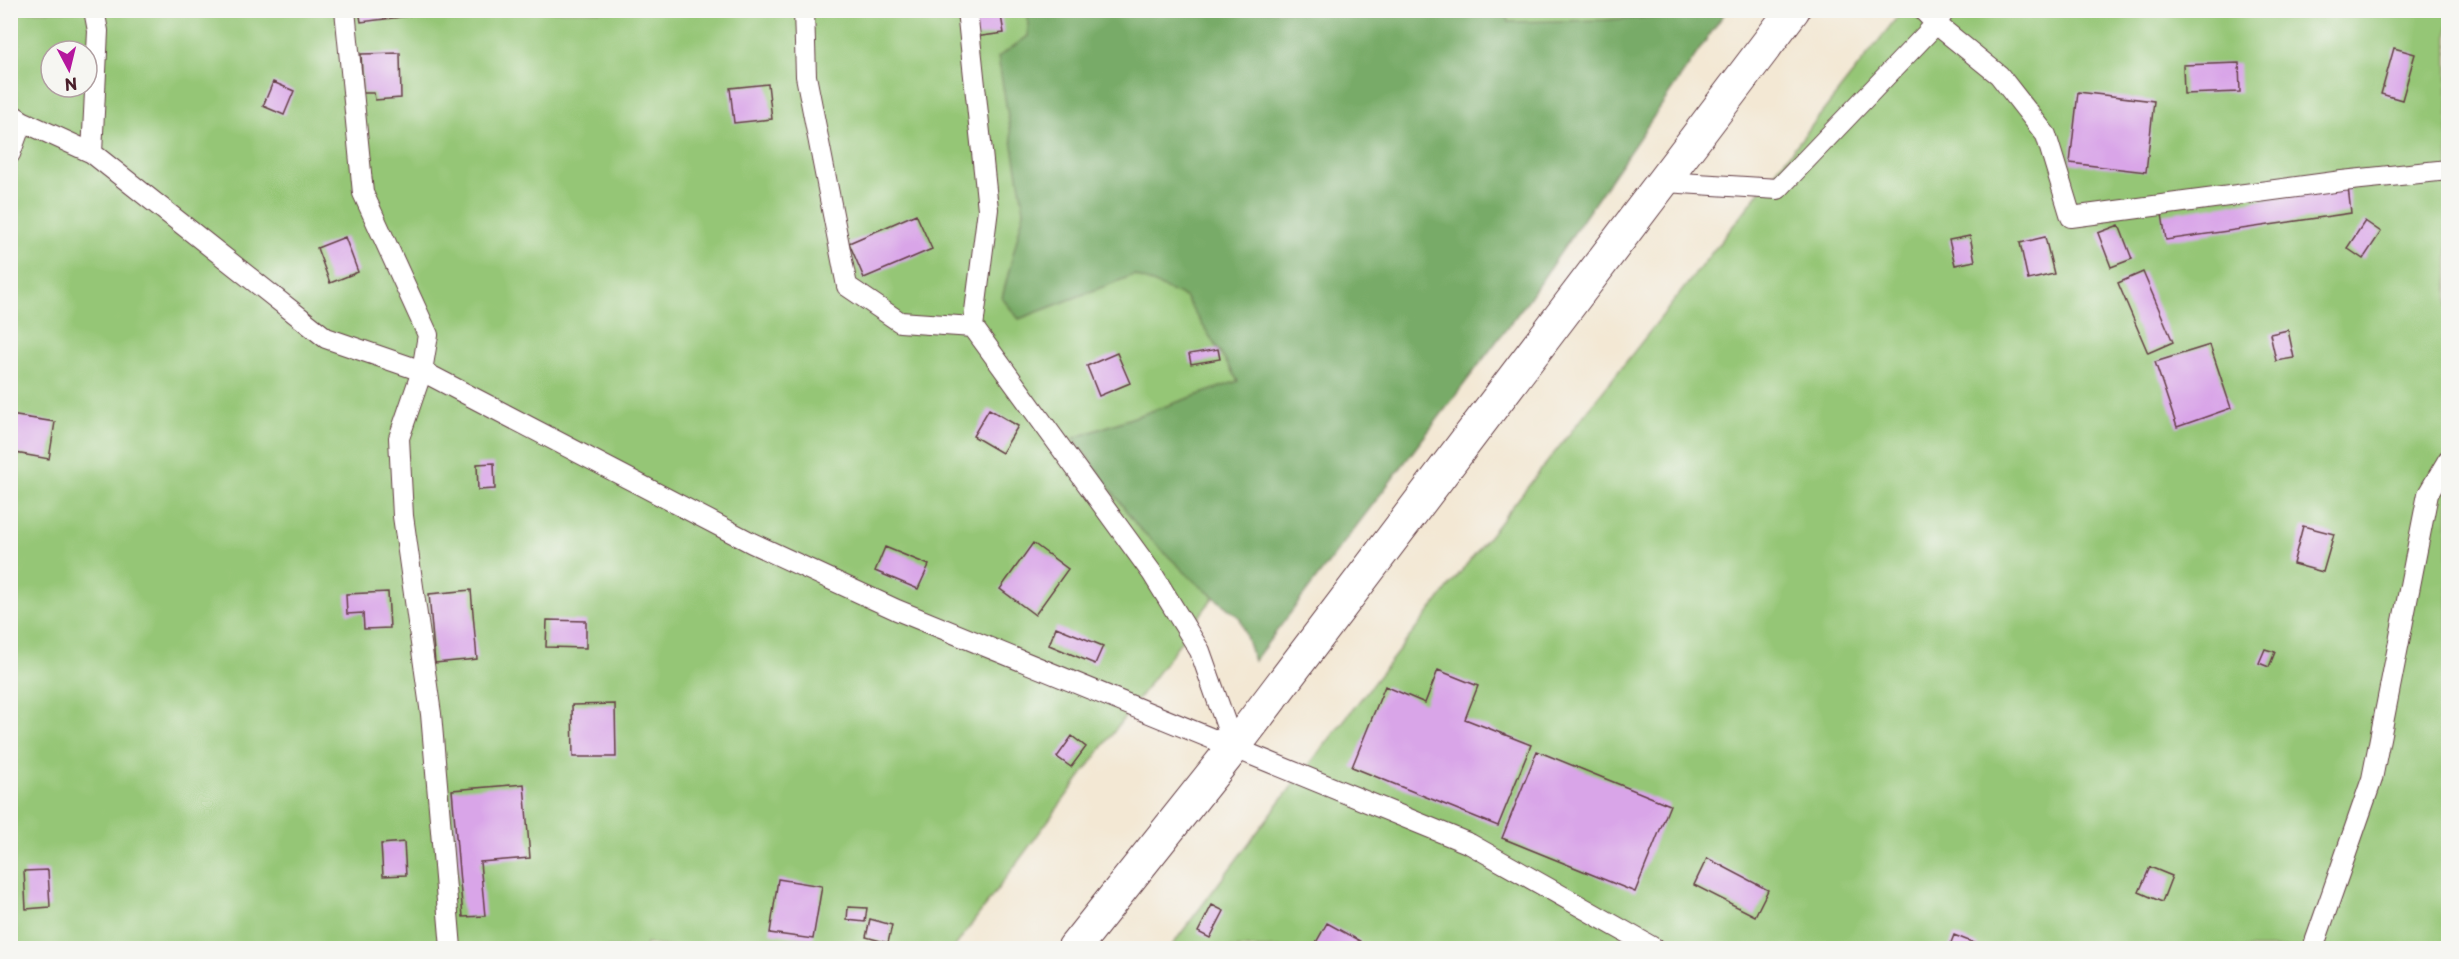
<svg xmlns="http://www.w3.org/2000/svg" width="2459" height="959" font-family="'Playpen Sans',sans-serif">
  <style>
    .green { fill: #95c676; stroke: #707250; stroke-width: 1.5; fill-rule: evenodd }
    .forest { fill: #78ab67; stroke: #616549; stroke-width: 1.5 }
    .building { fill: #d9a5e8 }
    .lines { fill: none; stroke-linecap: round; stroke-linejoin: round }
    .service-casing { stroke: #633d44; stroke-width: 22 }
    .minor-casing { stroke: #633d44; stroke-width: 35 }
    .service { stroke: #fff; stroke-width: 20 }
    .minor { stroke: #fff; stroke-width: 33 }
  </style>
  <rect width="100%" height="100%" fill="#f6f6f2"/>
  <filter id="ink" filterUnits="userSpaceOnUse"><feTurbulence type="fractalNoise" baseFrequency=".0167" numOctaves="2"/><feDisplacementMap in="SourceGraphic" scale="12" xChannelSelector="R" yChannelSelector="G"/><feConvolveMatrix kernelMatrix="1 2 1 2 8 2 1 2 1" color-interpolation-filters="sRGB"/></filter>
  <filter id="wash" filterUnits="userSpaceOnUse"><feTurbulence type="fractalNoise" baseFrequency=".008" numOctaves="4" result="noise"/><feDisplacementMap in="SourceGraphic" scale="24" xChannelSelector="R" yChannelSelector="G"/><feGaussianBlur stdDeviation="1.35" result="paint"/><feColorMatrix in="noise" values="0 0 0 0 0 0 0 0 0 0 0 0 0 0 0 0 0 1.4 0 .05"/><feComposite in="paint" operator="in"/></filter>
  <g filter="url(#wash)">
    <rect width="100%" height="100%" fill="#f3e8d4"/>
    <!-- green -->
    <path class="green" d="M10 11H1647L954 948H676L646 944 645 948H11ZM51 51H87V87H51Z
      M1902 11H2448V948H1170L1279 803Z"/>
    <!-- forest -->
    <path class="forest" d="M1505 10 1508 22 1605 20 1651 17 1664 11H1726L1528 300 1254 661 1240 618 1194 581 1137 526 1074 438 1238 381 1185 297 1134 275 1019 319 1002 298 1024 211 998 57 1028 36V11Z"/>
    <g id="blocks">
      <!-- building -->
      <path class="building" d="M359 10H408L409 16 361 22Z
        M1000 10 1004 33 975 37 972 13Z
        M2394 48 2415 54 2402 100 2381 94Z
        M400 53 401 98 375 100 374 93H363L361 54Z
        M2239 63 2240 92 2184 94 2183 65Z
        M273 82 294 91 284 115 263 106Z
        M768 84 772 119 734 123 730 88Z
        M2078 92 2154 101 2146 172 2070 163Z
        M2348 187 2351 213 2166 240 2162 214Z
        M916 214 932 249 864 278 849 243Z
        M2365 221 2381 232 2363 259 2347 248Z
        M2119 225 2132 259 2111 267 2098 233Z
        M1970 236 1975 261 1955 265 1949 240Z
        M345 237 358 272 330 283 317 248Z
        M2045 237 2054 274 2028 280 2020 243Z
        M2143 272 2173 342 2148 353 2118 283Z
        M2288 330 2294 358 2276 361 2270 334Z
        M2210 345 2231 408 2177 427 2155 362Z
        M1218 349 1220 359 1191 364 1189 354Z
        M1117 353 1130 383 1099 396 1087 366Z
        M989 409 1018 426 1002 453 973 436Z
        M10 415 55 422 49 459 10 452Z
        M494 463 495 489 478 490 477 464Z
        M2303 526 2334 534 2323 572 2293 564Z
        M1033 543 1068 569 1035 615 1000 589Z
        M885 547 929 565 918 589 875 571Z
        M471 590 477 659 435 663 429 594Z
        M388 592 390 628 364 629 363 613 347 614 346 594Z
        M547 620 586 621V648L546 647Z
        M1056 627 1103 646 1095 664 1049 645Z
        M2265 649 2275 652 2269 667 2259 663Z
        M1438 670 1478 686 1465 719 1531 745 1498 826 1352 767 1385 686 1425 703Z
        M615 704 616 757H573L572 705Z
        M1072 736 1086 747 1071 767 1057 757Z
        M1537 751 1670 805 1635 892 1502 838Z
        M524 784 530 858 480 862 485 916 463 917 452 790Z
        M404 842 406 875 383 876 381 844Z
        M1707 858 1768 890 1755 916 1694 885Z
        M2150 867 2172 876 2162 902 2139 892Z
        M48 870 50 907 26 909 24 871Z
        M778 879 822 886 813 939 770 933Z
        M1212 905 1224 911 1210 938 1198 932Z
        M848 907 867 908 865 922 847 920Z
        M870 919 892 925 888 943 866 937Z
        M1327 923 1360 941 1357 948H1313Z
        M1954 935 1979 945 1978 948H1949Z"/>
    </g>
  </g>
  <g filter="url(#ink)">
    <use href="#blocks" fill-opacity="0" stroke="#633d44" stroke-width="1.5"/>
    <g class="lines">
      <defs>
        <path id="service" d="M345 10 363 193 428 335 422 371 399 438 403 516 431 714 451 948
          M804 10 806 76 847 286 900 322 973 327
          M967 10 988 209 973 327 1152 573 1200 651 1234 747
          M1923 10 1936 24 1999 75 2046 135 2071 217 2342 181 2448 170
          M10 113 22 121 92 153 326 338 422 371 752 543 897 610 1470 844 1654 948
          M92 153 98 31 94 10
          M10 154 22 121
          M1665 182 1778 189 1936 24 1945 10
          M2313 948 2372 779 2428 494 2448 460"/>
        <path id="minor" d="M1074 948 1234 747 1793 10"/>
      </defs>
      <!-- service casing -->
      <use href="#service" class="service-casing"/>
      <!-- minor casing -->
      <use href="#minor" class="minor-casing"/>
      <!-- service -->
      <use href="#service" class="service"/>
      <!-- minor -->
      <use href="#minor" class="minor"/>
    </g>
  </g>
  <!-- margin -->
  <rect width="2459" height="959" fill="none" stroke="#f6f6f2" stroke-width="36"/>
  <!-- north arrow -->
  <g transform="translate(69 69) rotate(173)"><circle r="28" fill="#f6f6f2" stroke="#b1a0a2" stroke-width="1.5"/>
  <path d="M0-4.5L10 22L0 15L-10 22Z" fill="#b5179e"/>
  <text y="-9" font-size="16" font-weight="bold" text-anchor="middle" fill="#4a1f2b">N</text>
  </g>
</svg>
